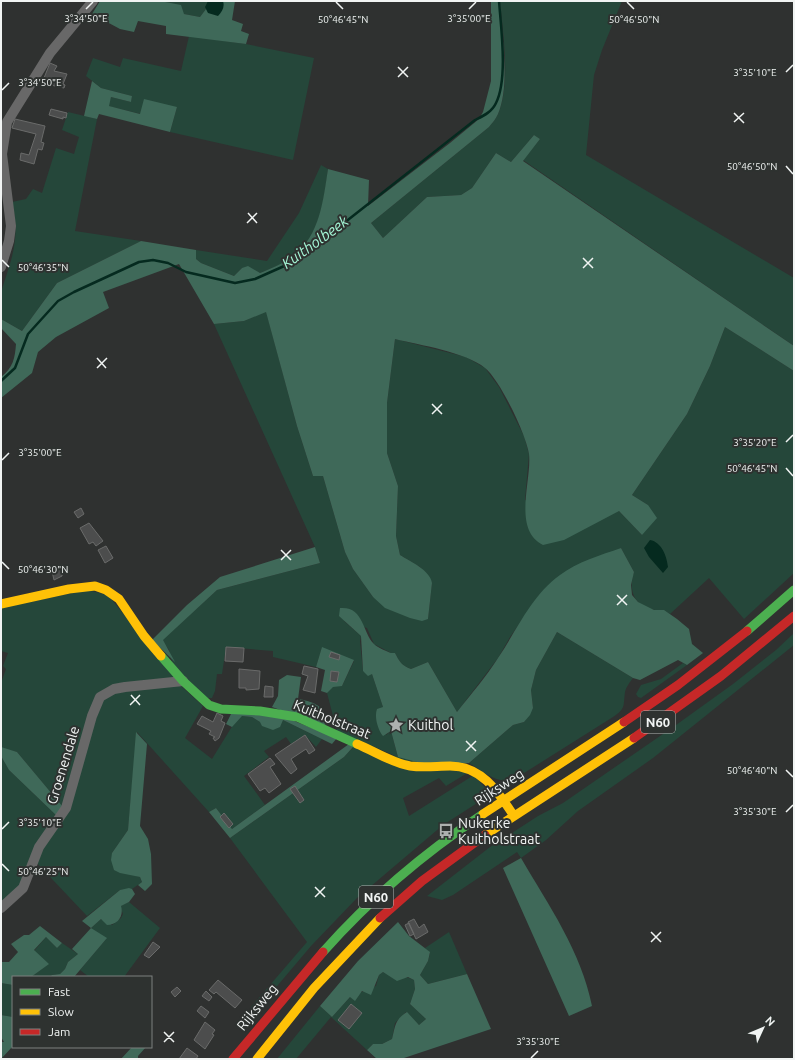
<svg xmlns="http://www.w3.org/2000/svg" width="795" height="1060" font-family="Ubuntu,sans-serif">
  <style>
    .green { fill: #25473a }
    .forest { fill: #3f6959 }
    .water { fill: #052a1f }
    .lines { fill: none; stroke-linecap: round; stroke-linejoin: round }
    .stream { stroke: #052a1f; stroke-width: 2.5 }
    .building { fill: #4c4d4d; stroke: #6a6b6a }
    .street { stroke: #686868; stroke-width: 10 }
    .fast { stroke: #4caf50; stroke-width: 9 }
    .slow { stroke: #ffc107; stroke-width: 9 }
    .jam { stroke: #c62828; stroke-width: 9 }
    .ticks { fill: none; stroke: #f1f4f3; stroke-width: 1.5 }
    .labels { text-anchor: middle; dominant-baseline: central; stroke-width: 4; stroke-linejoin: round; paint-order: stroke }
    .shield { fill: #2e3230; stroke: #b6bab8; stroke-width: 1 }
    .shield-label { font-size: 13px; font-weight: bold; fill: #f1f4f3 }
    .street-label { font-size: 14px; fill: #f1f4f3; stroke: #2e3230 }
    .poi-label { font-size: 14px; fill: #f1f4f3; stroke: #2e3230; text-anchor: start }
    .water-label { font-size: 15px; font-style: italic; fill: #a5f7d7; stroke: #2e3230 }
    .ticks-label { font-size: 10px; text-anchor: middle; fill: #f1f4f3; stroke: #2e3230; stroke-width: 4; stroke-linejoin: round; paint-order: stroke }
  </style>
  <rect width="100%" height="100%" fill="#2f3130"/>
  <!-- green -->
  <path class="green" d="M164 1H212L200 17 184 14Z
    M500 1H622L602 50 594 75 586 155 794 278V346L523 160 540 139 534 135 511 162 496 153 472 188 461 195 427 197 383 238 371 223 489 127C492 123 496 119 498 114 511 85 503 33 500 1Z
    M189 36 246 44 314 58 293 160 170 132 177 107 141 114 108 106 111 97 131 102 132 96 101 88 86 76 93 58 120 67 123 58 181 71Z
    M68 112 97 119 75 231 141 241 57 283 22 331 1 319C1 310 0 297 2 289 13 255 20 238 12 202L26 199 33 189 42 193 56 148 74 154 79 137 62 130Z
    M321 165 328 169C324 201 320 239 290 259 281 265 270 269 260 273L242 268 234 276 201 263 196 259V250L267 261 299 213Z
    M266 311 297 426 313 476H323L345 552 353 569 373 597 428 619 432 583 420 567 400 555 396 536 398 486 387 453V403L395 339 466 357 485 368 499 387 524 436 529 454 525 500 619 511 642 535 648 505 632 495 687 414 710 366 725 327 794 371V573L744 619 709 578 670 614C664 610 661 611 655 610 634 607 628 590 634 572L621 548 540 594 510 637 498 658 457 712 428 662 411 669C402 666 399 661 395 653H391L374 644 367 628 344 621 361 636 360 641 363 671 372 674 383 707 386 735 391 731 398 757 337 731 327 693 333 686H342L354 661 322 648 316 667 273 657V651L226 647 222 674H217L215 691 212 698H206L173 665 169 650 162 640 217 590 320 563 315 547 214 324 244 321Z
    M87 590 108 595 175 677 104 691 63 807 17 752 1 748V683L6 669 3 666 8 653 1 651V608Z
    M557 632 633 678C630 682 626 687 625 692 623 707 626 708 613 717L513 780C496 784 483 771 469 763L513 725 524 722 533 708 531 690 536 670Z
    M794 633V645L653 758 578 811 546 840 521 858 517 852 453 895 442 900 427 896 490 847 538 816 563 803 676 725 733 684 776 650Z
    M683 663 687 665 641 698 638 697 636 694 641 685 661 679Z
    M180 685 203 706 185 738 212 759 236 720 242 716 252 717 260 722 283 720 322 739 316 747 305 735 291 744 286 737 264 751 269 757 244 776 265 805 232 829 216 808 209 812 137 732 128 830 112 853 130 874 140 877 142 882 132 889 120 890 87 916 35 861 65 816 98 705 112 693Z
    M353 747 469 772 446 786 439 778 403 798 409 816 474 775 486 789 485 798 443 825 357 898 311 946 256 1011 251 1007 307 942 230 838 344 757Z
    M1 756 9 770 58 817 22 883 1 904Z
    M129 902 160 928 124 977H89L80 970 106 939 91 928 101 919 112 925 121 918 123 914 120 906Z
    M449 932 467 974 428 984 420 975 428 961 430 953 425 948Z
    M46 937 57 948 62 943 78 954 68 962 65 969 60 974 52 975 50 977H31L48 964 34 951Z
    M383 972C393 979 403 974 414 980L415 989 410 1004 426 1019 419 1025 406 1012 395 1023 392 1039 382 1044H373L367 1050 331 1017 296 1059H277L320 1006 332 1017 350 997 376 986 379 975Z
    M1 983 13 985V1017L1 1015Z"/>
  <!-- forest -->
  <path class="forest" d="M100 1H160L181 5 184 14 200 17 212 1H235L232 20 243 24 241 31 249 34 246 44 166 34V26L138 21 134 32 120 29 92 14Z
    M491 1H500C501 34 511 83 498 114 496 119 492 123 489 127L371 223 383 238 427 197 461 195 472 188 496 153 511 162 534 135 540 139 523 161 794 346V371L725 327 710 366 687 414 632 495 648 505 657 518 642 535 619 511 564 540 543 545C512 530 532 480 529 454 526 434 500 380 485 368 466 352 419 345 395 339L387 403V453L398 486 396 536 400 555C411 562 430 570 432 583L428 619 422 621 410 618 385 608 373 597 353 569 345 552 323 476H313L297 426 266 312 244 321 214 324 179 264 103 292 109 308 56 337 38 352 32 373 1 398V377C13 368 15 358 16 344L1 328V319L22 331 57 283 141 241 196 250V259L201 263 234 276 242 268 248 266 260 273C270 269 282 264 291 258 320 237 323 201 328 169L369 180 368 206 450 143 479 119 483 112 491 81Z
    M92 81 101 88 132 96 131 102 111 97 109 106 140 114 144 99 177 107 170 132 99 114 97 119 84 116Z
    M315 547 320 563 217 590 163 640 175 662 152 640 187 605 220 577Z
    M621 548 634 572 631 585 632 595 638 602 654 610H664L677 619 689 629 692 644 703 653 687 665 678 660 640 680 633 678 557 632 536 670 531 690 533 708 530 715 524 722 513 725 469 763 428 765 398 757 391 731 383 736C378 730 374 717 377 709L383 707 372 674 368 676 363 671 361 636 339 616 340 608C364 606 362 632 374 644 378 648 386 651 391 653H395C399 661 402 666 411 669L428 662 457 712C471 694 486 677 498 658 517 630 531 596 560 575 577 562 601 555 621 548Z
    M322 647 354 660 342 686 333 687 327 693 321 691 325 670 316 667Z
    M287 675 301 677 298 699C311 701 323 705 327 718L325 726 272 707 278 696 279 680Z
    M232 712 284 717 337 738 332 744 283 720 280 727 273 730 262 726 260 722 252 717 242 716 232 727 226 724Z
    M136 732 147 744 140 826 148 839 151 854 152 884 145 891 138 885 142 882 140 877 120 873 114 870 111 860 112 853 128 830Z
    M349 744 353 747 344 757 230 838 209 812 216 808 232 829Z
    M1 747 17 752 63 807 58 817 9 770 1 756Z
    M521 858C549 906 581 951 592 1006L569 1016 503 868Z
    M129 888 132 889 135 894 129 902 121 906C124 916 118 925 107 925L101 919 91 928 107 938 74 977H50L52 975 60 974 65 969 68 962 78 954 72 949 91 928 82 921 120 890Z
    M398 922 409 936 430 952 428 961 420 975 428 984 467 974 491 1029 401 1059H377L367 1050 373 1044H382L392 1039C395 1027 395 1019 407 1012L419 1025 426 1019 410 1004 415 989 414 980 408 977 397 981 383 972 379 975 371 995 362 991 355 1001 350 997 332 1017 320 1006 358 961Z
    M40 926 62 943 57 948 46 937 34 950 49 964 31 977H13V985L1 983V962H9L18 952 11 944 24 935H29Z
    M1 1015 13 1017V1046L1 1059V1042H4L1 1037Z
    M132 1047H146L138 1056V1059H121Z"/>
  <!-- water -->
  <path class="water" d="M208 1H223C225 7 222 12 218 16L208 13 205 7Z
    M650 540C662 542 667 557 668 567L663 573 649 557 644 548Z"/>
  <g class="lines">
    <!-- stream -->
    <path class="stream" d="M1 381 15 368 28 334 58 301 74 292 139 262 153 260 168 263 186 272 235 283 255 279 291 263 316 245 475 120C483 116 492 112 496 103 508 79 501 28 499 1"/>
  </g>
  <!-- building -->
  <path class="building" d="M50 63 57 66 54 71 67 74 63 84 65 85 64 88 42 83Z
    M51 109 67 113 66 118 63 117V119L49 115Z
    M15 119 45 126 41 142 44 143 42 150 38 149 34 164 20 160 21 153 29 155 36 134 12 128Z
    M81 508 84 514 78 518 74 512Z
    M89 523 103 541 96 546 93 542 89 544 80 528Z
    M106 546 113 558 105 563 98 550Z
    M62 565V576L54 580 51 567Z
    M226 647 244 648 243 662 225 661Z
    M331 652 340 655 339 660 329 657Z
    M304 666 318 669 315 693 303 690 308 676 302 674Z
    M239 669 260 671 259 689 246 690V688H239Z
    M331 671 339 672 337 682 330 681Z
    M265 686 273 687V697H264Z
    M217 713 223 716 221 721 225 723 219 738 215 741 213 738 215 737 209 734 211 731 197 724 202 716 213 722Z
    M305 735 315 750 309 754 306 749 291 759 297 769 291 774 275 755Z
    M270 758 275 764 270 767 281 784 269 793 265 788 260 791 248 774Z
    M295 786 304 800 300 803 290 789Z
    M224 813 233 824 229 828 220 817Z
    M414 919 419 928 424 924 428 932 416 939 408 922Z
    M409 923 414 934 410 936 405 925Z
    M153 942 160 947 149 958 144 955Z
    M218 980 242 1000 235 1008 216 992 214 994 209 990Z
    M177 987 181 991 175 997 171 992Z
    M206 991 212 997 209 1001 202 996Z
    M351 1004 362 1013 349 1029 338 1020Z
    M201 1006 209 1012 205 1018 197 1011Z
    M205 1022 215 1030 212 1034 214 1035 205 1049 194 1040Z
    M187 1048 198 1056 196 1059H179Z"/>
  <g class="lines">
    <!-- street -->
    <path class="street" d="M1 267 9 241 11 226 2 154 7 122 50 53 93 1
      M1 908 23 888 39 847 66 808 92 716 100 697 114 689 125 687 183 681"/>
    <!-- fast -->
    <path class="fast" d="M747 631 794 590
      M161 656 183 681 209 705 221 709 260 711 297 717 357 744
      M323 952C370 899 424 853 483 814"/>
    <!-- slow -->
    <path class="slow" d="M1 604 69 589 95 586 106 590 119 599 144 636 161 656
      M357 744C374 751 392 763 410 766 424 768 437 766 450 766 482 766 498 792 514 816
      M483 814 624 722
      M485 835 634 738
      M257 1059 314 988 380 918"/>
    <!-- jam -->
    <path class="jam" d="M624 722 678 685 747 631
      M634 738 721 676 794 616
      M380 918 422 881 485 835
      M233 1059 323 952"/>
  </g>
  <!-- ticks -->
  <path class="ticks" d="M336 2 343 9M627 2 634 9M86 9 93 2M469 9 476 2M398 67 408 77M786 72 793 65M398 77 408 67M2 90 9 83M734 113 744 123M734 122 744 113M786 166 793 174M248 213 257 223M247 223 257 213M583 258 593 268M2 260 9 267M583 268 593 258M97 358 106 368M97 368 107 358M432 404 442 414M432 414 442 404M786 442 793 435M2 460 9 453M786 468 793 476M281 550 291 560M281 560 291 550M2 562 9 569M617 595 627 605M617 605 627 595M131 695 140 705M130 705 140 695M466 741 476 751M466 751 476 741M786 770 793 777M786 812 793 805M2 829 9 822M2 864 9 871M315 887 325 897M315 897 325 887M651 932 661 942M651 942 661 932M164 1032 174 1042M164 1042 174 1032M531 1058 538 1051"/>
  <!-- icons -->
  <defs>
    <symbol id="sight-bare" viewBox="-9 -9 18 18"><path d="M0-6L1.8-2.2L6-1.7L2.9 1.2L3.7 5.4L0 3.3L-3.7 5.4L-2.9 1.2L-6-1.7L-1.8-2.2Z" fill="#adb0af" stroke="#2e3230" stroke-width="2.5" paint-order="stroke"/></symbol>
    <symbol id="bus-bare" viewBox="-9 -9 18 18"><path d="M-5-6H5V4H4V6H2V4H-2V6H-4V4H-5ZM-3.5-4V0h7V-4ZM-3.5 1.2v1.5H-2V1.2ZM2 1.2v1.5H3.5V1.2Z" fill="#adb0af" stroke="#2e3230" stroke-width="2.5" paint-order="stroke"/></symbol>
  </defs>
  <g fill-rule="evenodd">
    <use href="#sight-bare" x="385" y="714" width="22" height="22"/>
    <use href="#bus-bare" x="435" y="820" width="22" height="22"/>
  </g>
  <g class="labels">
    <!-- shield labels -->
    <g class="shield">
      <rect x="641" y="711" width="34" height="22" rx="3"/>
      <rect x="359" y="886" width="34" height="22" rx="3"/>
    </g>
    <g class="shield-label">
      <text x="658" y="722">N60</text>
      <text x="376" y="897">N60</text>
    </g>
    <!-- street labels -->
    <g class="street-label">
      <text transform="translate(332 719) rotate(22)">Kuitholstraat</text>
      <text transform="translate(63 765) rotate(-73)">Groenendale</text>
      <text transform="translate(499 787) rotate(-33)">Rijksweg</text>
      <text transform="translate(257 1007) rotate(-51)">Rijksweg</text>
    </g>
    <!-- poi labels -->
    <g class="poi-label">
      <text x="408" y="725">Kuithol</text>
      <text x="458" y="823">Nukerke<tspan x="458" dy="16">Kuitholstraat</tspan></text>
    </g>
    <!-- water labels -->
    <g class="water-label">
      <text transform="translate(315 242) rotate(-36)">Kuitholbeek</text>
    </g>
  </g>
  <g class="ticks-label">
    <text x="86" y="22">3°34'50"E</text>
    <text x="469" y="22">3°35'00"E</text>
    <text x="343" y="23">50°46'45"N</text>
    <text x="634" y="23">50°46'50"N</text>
    <text x="755" y="76">3°35'10"E</text>
    <text x="40" y="86">3°34'50"E</text>
    <text x="752" y="170">50°46'50"N</text>
    <text x="43" y="271">50°46'35"N</text>
    <text x="755" y="446">3°35'20"E</text>
    <text x="40" y="456">3°35'00"E</text>
    <text x="752" y="472">50°46'45"N</text>
    <text x="43" y="573">50°46'30"N</text>
    <text x="752" y="774">50°46'40"N</text>
    <text x="755" y="815">3°35'30"E</text>
    <text x="40" y="826">3°35'10"E</text>
    <text x="43" y="875">50°46'25"N</text>
    <text x="538" y="1045">3°35'30"E</text>
  </g>
  <!-- border -->
  <rect width="795" height="1060" fill="none" stroke="#f1f4f3" stroke-width="4"/>
  <!-- legend -->
  <rect x="12" y="976" width="140" height="72" fill="#2e3230" stroke="#7c807e"/>
  <rect x="20" y="989" width="20" height="6" fill="#4caf50" stroke="#7c807e"/>
  <text x="48" y="996" font-size="12" fill="#f1f4f3">Fast</text>
  <rect x="20" y="1009" width="20" height="6" fill="#ffc107" stroke="#7c807e"/>
  <text x="48" y="1016" font-size="12" fill="#f1f4f3">Slow</text>
  <rect x="20" y="1029" width="20" height="6" fill="#c62828" stroke="#7c807e"/>
  <text x="48" y="1036" font-size="12" fill="#f1f4f3">Jam</text>
  <!-- north arrow -->
  <g transform="translate(763 1028) rotate(46)" stroke="#2e3230" stroke-width="3" paint-order="stroke">
  <path d="M0-3L7 15L0 10L-7 15Z" fill="#f1f4f3"/>
  <text y="-6" font-size="11" font-weight="bold" text-anchor="middle" fill="#f1f4f3">N</text>
  </g>
</svg>
